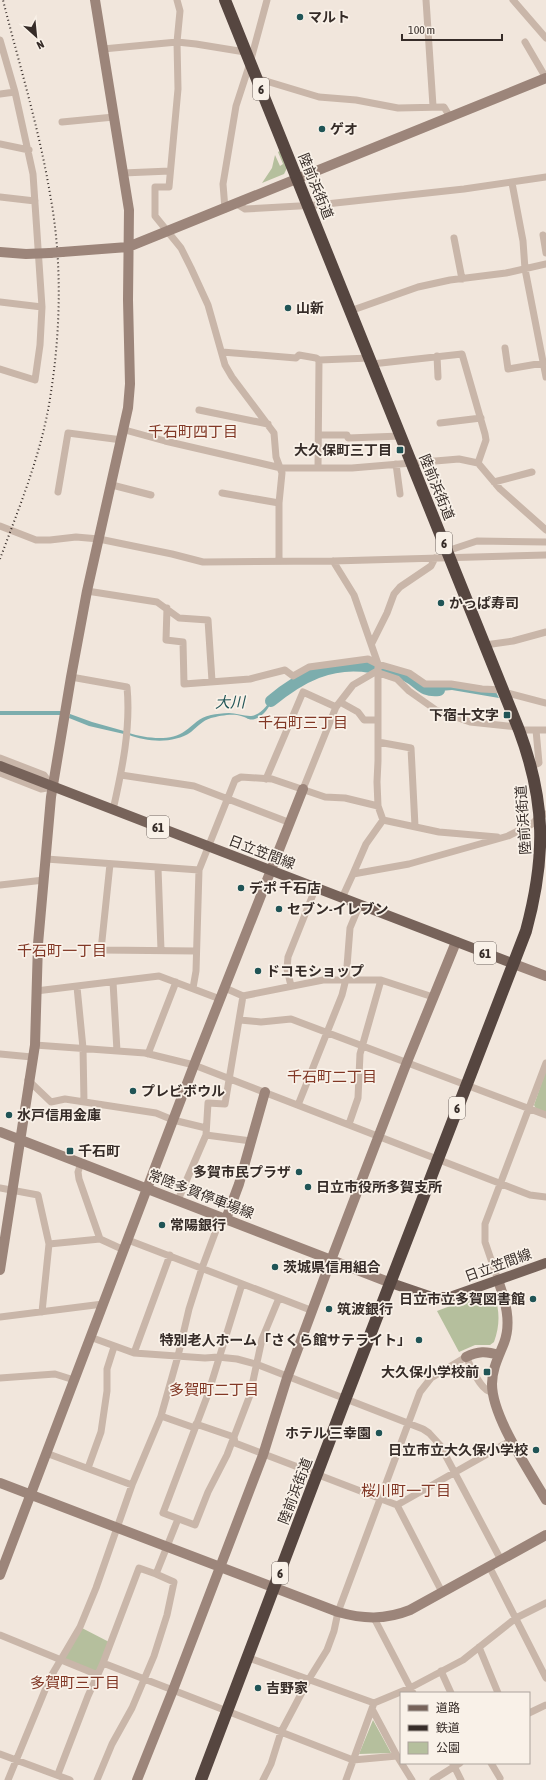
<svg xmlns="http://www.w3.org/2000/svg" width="546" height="1780" font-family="'Asap Condensed','Noto Sans JP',sans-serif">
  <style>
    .green { fill: #b5bf9d }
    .water { fill: #7cadad }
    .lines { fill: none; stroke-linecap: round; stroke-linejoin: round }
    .river { stroke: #7cadad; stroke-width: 12 }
    .street { stroke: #c9b6a9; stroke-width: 7 }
    .secondary { stroke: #9c857a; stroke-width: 10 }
    .primary { stroke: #77635a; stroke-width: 10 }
    .highway { stroke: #564640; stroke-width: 12 }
    .rail { stroke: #362c28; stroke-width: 2; stroke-dasharray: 1 3; stroke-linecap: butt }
    .secondary-bridge { stroke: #9c857a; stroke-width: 10 }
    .poi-dot { fill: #205456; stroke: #f9f1e8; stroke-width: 1.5 }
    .labels { text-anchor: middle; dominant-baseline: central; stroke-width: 3.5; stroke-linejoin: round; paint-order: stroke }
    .shield { fill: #f9f1e8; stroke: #706762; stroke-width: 1 }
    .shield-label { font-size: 13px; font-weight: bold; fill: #362c28 }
    .poi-label { font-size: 14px; font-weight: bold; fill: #362c28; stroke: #f9f1e8; text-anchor: start }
    .street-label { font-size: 14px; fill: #362c28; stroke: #f9f1e8 }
    .neighbourhood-label { font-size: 15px; fill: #813725; stroke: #f9f1e8 }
    .water-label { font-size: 15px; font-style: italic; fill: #205456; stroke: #f9f1e8 }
  </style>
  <rect width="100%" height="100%" fill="#f1e6dc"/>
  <!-- green -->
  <path class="green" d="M280 151 287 168 284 174 262 183 272 168 275 155 280 166 283 164 278 152Z
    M546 1070V1113L536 1109 534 1105Z
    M487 1292 494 1294C500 1311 500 1325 494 1342L490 1345H475L459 1352 437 1311Z
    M80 1627 111 1643 98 1675 62 1659Z
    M373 1720 391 1753 359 1754Z"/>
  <!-- water -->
  <path class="water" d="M357 663H366L373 665 369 669 365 668C341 669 315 666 294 681 287 686 281 694 275 700 268 706 265 716 255 719 248 721 247 717 241 716 233 713 219 716 211 718 202 721 198 726 191 732 174 744 147 742 129 735V733C145 738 171 742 185 731 195 724 198 718 211 715 216 714 223 713 229 713 237 713 249 718 255 715 264 712 268 702 275 696 308 669 315 668 357 663Z
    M380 668C393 672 413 674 419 687L423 689 453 686 496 692 499 698 452 690 427 692 414 685 413 683 408 680 405 681 382 673Z
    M0 711H62L61 715H0Z
    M70 714 92 722 124 731V734L89 726 69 718Z"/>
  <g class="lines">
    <!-- river -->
    <path class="river" d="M271 701C300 677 331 660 371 667 378 668 385 672 392 674 396 675 402 674 407 676 420 682 421 692 439 690"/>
    <!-- street -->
    <path class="street" d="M177 0 180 11 177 42 178 89 169 187H155V216L181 248 191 268 208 305 225 365 232 377 274 433 276 457 282 473 279 503V561
      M426 0 433 106
      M513 0 546 38
      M0 40 15 92 33 174 42 307
      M525 42 546 78
      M103 49 177 42 196 44 245 52
      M256 78 319 97 356 100 398 108 444 107 450 117
      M0 94 15 92
      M62 122 114 117
      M0 144 29 150
      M123 173 170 171
      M512 183 523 241 525 269 546 377
      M0 197 35 201
      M237 204 245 209 317 205 464 189 546 177
      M225 209 223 184 236 106 250 63 267 0
      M543 235 546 253
      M454 238 462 279
      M0 302 42 307 40 345 35 380 0 369
      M350 311 418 287 450 280 506 273 546 264
      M505 348 508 369 543 363
      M222 352 296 358 299 355 316 358 319 360
      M437 356 438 377
      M372 364 462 354 485 434 486 440 478 463
      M199 410 268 424
      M440 423 481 418
      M125 430 165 441 281 468H352L459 459 478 463 500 489 546 530
      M319 435H347L348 438 401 436
      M396 464 400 494
      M318 468 319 360 370 358
      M494 482 532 472
      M112 485 151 495
      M58 492 68 433 122 440
      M222 493 279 503
      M0 526 36 540H50L76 537 99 539 172 554 203 562 333 561 546 555
      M447 551 477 541 546 542
      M333 561 354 595 378 664V761L377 782 378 806 383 820
      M87 591 157 602 179 618 208 620 212 681
      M167 608 166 640 183 642 184 684 250 679 285 670 293 676 309 667 368 659 378 664 409 673 425 684H451L482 689 503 690
      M372 643 387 613 394 594 400 587 431 566 435 558
      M485 645 513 641 546 632
      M379 673 397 679 409 691 436 710 470 722 518 727
      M71 677 127 687C131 728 122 770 113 810
      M504 692 546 703
      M340 702 358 712 364 720H378
      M519 730H546
      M378 742 411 748 415 826
      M0 758 44 775 53 787 41 789 0 773
      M532 766 539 763 536 730
      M121 775 194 786 288 822
      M266 779 303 692 336 707
      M303 789 336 707 353 685 377 671
      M46 859 199 870
      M110 864 101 950 196 951
      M158 868 161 950
      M353 874 366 844 383 820 439 832 497 837
      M0 885 44 880
      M342 898 353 874 409 864 508 836 532 824 541 815 546 814
      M113 982 117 1051
      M291 986 287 969 288 957 316 887
      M77 987 83 1048 84 1102
      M193 988 196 971 199 870 235 780 241 777 272 779 325 797 345 798 378 806
      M225 988 243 996 323 980H381L433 997
      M36 991 159 976 220 999
      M243 996 225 1104 208 1103 206 1135 251 1141
      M240 1020 261 1022 291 1019 546 1115
      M35 1045 145 1053 194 1065 530 1195 546 1197
      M0 1054 32 1057
      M148 1054 176 982
      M28 1080 51 1102 65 1099 156 1113 173 1120 206 1128
      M298 1105 342 995 346 979 350 928 360 904
      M349 1124 358 1098 360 1054 381 980
      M81 1163 78 1172 79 1179 100 1239 124 1250
      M0 1188 38 1195 49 1244 42 1312
      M178 1200 206 1135
      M128 1240 313 1311
      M49 1244 100 1239
      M498 1280 485 1242V1224L546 1063
      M242 1284 208 1394 163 1513 195 1525 208 1492 227 1455 250 1395 262 1339 279 1298
      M0 1317 103 1304
      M90 1337 134 1353 205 1358 218 1357 237 1359 256 1364 423 1429 429 1433 440 1445 501 1560
      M134 1353 170 1255
      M0 1378 55 1374 74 1380
      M161 1416 195 1428
      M196 1424 234 1437 235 1443 397 1505 442 1592
      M46 1453 132 1485
      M88 1468 101 1432 107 1391V1369L114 1347
      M397 1505 512 1440
      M489 1566 546 1678
      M374 1618 413 1693
      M0 1635 98 1675
      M479 1647 498 1693
      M249 1658 374 1703 410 1688 463 1660 516 1618 546 1603
      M103 1663 353 1760 397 1756
      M441 1671 451 1693
      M372 1709 397 1756 412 1780
      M529 1713 546 1705
      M0 1754 70 1780
      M491 1763 500 1778
      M453 1764 461 1780
      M58 1774 88 1696 103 1663 139 1568 156 1574
      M8 1780 50 1678 80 1627 96 1588 132 1485 161 1416 178 1356 189 1309 202 1268 221 1217
      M97 1780 112 1744 132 1708 154 1656 167 1615 174 1582 156 1574 178 1519
      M263 1780 271 1764 281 1732 309 1679 327 1650 334 1631 338 1612 420 1392 431 1378 466 1357C471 1366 481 1393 493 1392
      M346 1780 374 1703
      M433 1780 460 1763"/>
    <!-- secondary -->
    <path class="secondary" d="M0 252 26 254 50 253
      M62 252 128 247 546 78
      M514 964 546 976
      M0 1132 391 1283
      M226 1219 239 1184 265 1092
      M0 1270 35 1045 38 944 51 797 71 677 87 591 128 408 130 384 128 300 129 210 95 0
      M498 1280C505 1300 512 1322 504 1343 499 1356 492 1369 492 1384 492 1417 529 1470 546 1500
      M466 1357C478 1351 486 1351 499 1355
      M0 1483 338 1612C363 1619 385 1620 410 1610L546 1535
      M0 1575 194 1065 303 789
      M137 1780 173 1690 263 1455 287 1378 328 1268 407 1062 456 942"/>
    <!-- primary -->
    <path class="primary" d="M0 766 514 964
      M391 1283 432 1297H450L546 1263"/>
    <!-- highway -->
    <path class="highway" d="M201 1780 345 1400 526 931C546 857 546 802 519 730L225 0"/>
    <!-- rail -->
    <path class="rail" d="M0 559C20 505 43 450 51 392 61 327 62 258 50 194 39 128 19 64 3 0"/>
    <!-- secondary-bridge -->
    <path class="secondary-bridge" d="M50 253 62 252"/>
  </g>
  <!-- markers -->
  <g class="poi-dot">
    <circle cx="300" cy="17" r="4"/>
    <circle cx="322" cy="129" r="4"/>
    <circle cx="288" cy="308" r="4"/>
    <rect x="396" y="446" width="8" height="8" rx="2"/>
    <circle cx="441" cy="603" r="4"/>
    <rect x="503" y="711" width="8" height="8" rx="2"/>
    <circle cx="241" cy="888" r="4"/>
    <circle cx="279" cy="909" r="4"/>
    <circle cx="258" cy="971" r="4"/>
    <circle cx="133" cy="1091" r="4"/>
    <circle cx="9" cy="1115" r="4"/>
    <rect x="66" y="1147" width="8" height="8" rx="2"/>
    <circle cx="299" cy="1172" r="4"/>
    <circle cx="308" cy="1187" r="4"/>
    <circle cx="162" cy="1225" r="4"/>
    <circle cx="275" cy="1267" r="4"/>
    <circle cx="533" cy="1299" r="4"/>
    <circle cx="329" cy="1309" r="4"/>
    <circle cx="419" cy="1340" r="4"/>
    <rect x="483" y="1368" width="8" height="8" rx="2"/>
    <circle cx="379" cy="1433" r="4"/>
    <circle cx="536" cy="1450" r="4"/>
    <circle cx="258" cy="1688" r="4"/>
  </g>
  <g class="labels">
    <!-- shield labels -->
    <g class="shield">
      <rect x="253" y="78" width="16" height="22" rx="3"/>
      <rect x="436" y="532" width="16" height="22" rx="3"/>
      <rect x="147" y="816" width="22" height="22" rx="3"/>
      <rect x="474" y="942" width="22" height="22" rx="3"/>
      <rect x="449" y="1097" width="16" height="22" rx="3"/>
      <rect x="272" y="1562" width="16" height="22" rx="3"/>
    </g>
    <g class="shield-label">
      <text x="261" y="89">6</text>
      <text x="444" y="543">6</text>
      <text x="158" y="827">61</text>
      <text x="485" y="953">61</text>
      <text x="457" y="1108">6</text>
      <text x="280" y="1573">6</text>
    </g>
    <!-- poi labels -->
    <g class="poi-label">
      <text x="308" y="17">マルト</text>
      <text x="330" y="129">ゲオ</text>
      <text x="296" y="308">山新</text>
      <text x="392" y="450" text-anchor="end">大久保町三丁目</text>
      <text x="449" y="603">かっぱ寿司</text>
      <text x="499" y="715" text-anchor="end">下宿十文字</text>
      <text x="249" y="888">デポ 千石店</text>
      <text x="287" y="909">セブン-イレブン</text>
      <text x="266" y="971">ドコモショップ</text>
      <text x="141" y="1091">プレビボウル</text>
      <text x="17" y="1115">水戸信用金庫</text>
      <text x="78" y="1151">千石町</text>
      <text x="291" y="1172" text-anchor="end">多賀市民プラザ</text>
      <text x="316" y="1187">日立市役所多賀支所</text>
      <text x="170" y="1225">常陽銀行</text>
      <text x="283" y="1267">茨城県信用組合</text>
      <text x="525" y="1299" text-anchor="end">日立市立多賀図書館</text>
      <text x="337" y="1309">筑波銀行</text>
      <text x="411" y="1340" text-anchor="end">特別老人ホーム「さくら館サテライト」</text>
      <text x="479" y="1372" text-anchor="end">大久保小学校前</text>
      <text x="371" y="1433" text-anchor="end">ホテル 三幸園</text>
      <text x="528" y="1450" text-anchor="end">日立市立大久保小学校</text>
      <text x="266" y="1688">吉野家</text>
    </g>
    <!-- street labels -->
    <g class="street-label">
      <text transform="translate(316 186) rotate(68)">陸前浜街道</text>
      <text transform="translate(437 487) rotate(68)">陸前浜街道</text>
      <text transform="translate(523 820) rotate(-94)">陸前浜街道</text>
      <text transform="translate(262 852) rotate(21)">日立笠間線</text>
      <text transform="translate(201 1194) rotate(21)">常陸多賀停車場線</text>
      <text transform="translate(498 1265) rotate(-20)">日立笠間線</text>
      <text transform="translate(295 1491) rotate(-69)">陸前浜街道</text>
    </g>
    <!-- neighbourhood labels -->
    <g class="neighbourhood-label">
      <text x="193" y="431">千石町四丁目</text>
      <text x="303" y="722">千石町三丁目</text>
      <text x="62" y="950">千石町一丁目</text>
      <text x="332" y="1076">千石町二丁目</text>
      <text x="214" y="1389">多賀町二丁目</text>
      <text x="406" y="1490">桜川町一丁目</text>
      <text x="75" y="1682">多賀町三丁目</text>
    </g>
    <!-- water labels -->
    <g class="water-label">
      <text transform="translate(230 702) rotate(-1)">大川</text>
    </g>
  </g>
  <!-- legend -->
  <rect x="400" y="1692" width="130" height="72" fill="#f9f1e8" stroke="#aba29b"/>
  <rect x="408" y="1705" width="20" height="6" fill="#77635a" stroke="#aba29b"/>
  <text x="436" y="1712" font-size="12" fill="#362c28">道路</text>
  <rect x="408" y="1725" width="20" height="6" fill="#362c28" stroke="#aba29b"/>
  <text x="436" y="1732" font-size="12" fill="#362c28">鉄道</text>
  <rect x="408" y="1742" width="20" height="12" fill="#b5bf9d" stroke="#aba29b"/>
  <text x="436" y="1752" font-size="12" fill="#362c28">公園</text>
  <!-- north arrow -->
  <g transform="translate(36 36) rotate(153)" stroke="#f9f1e8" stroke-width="3" paint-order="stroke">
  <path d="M0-3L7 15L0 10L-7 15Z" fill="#362c28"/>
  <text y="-6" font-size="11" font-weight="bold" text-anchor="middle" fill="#362c28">N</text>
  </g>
  <!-- scale -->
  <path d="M402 34v6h100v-6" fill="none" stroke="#362c28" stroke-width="2"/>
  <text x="408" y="34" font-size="12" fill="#362c28" stroke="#f9f1e8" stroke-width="3" paint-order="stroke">100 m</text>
</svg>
